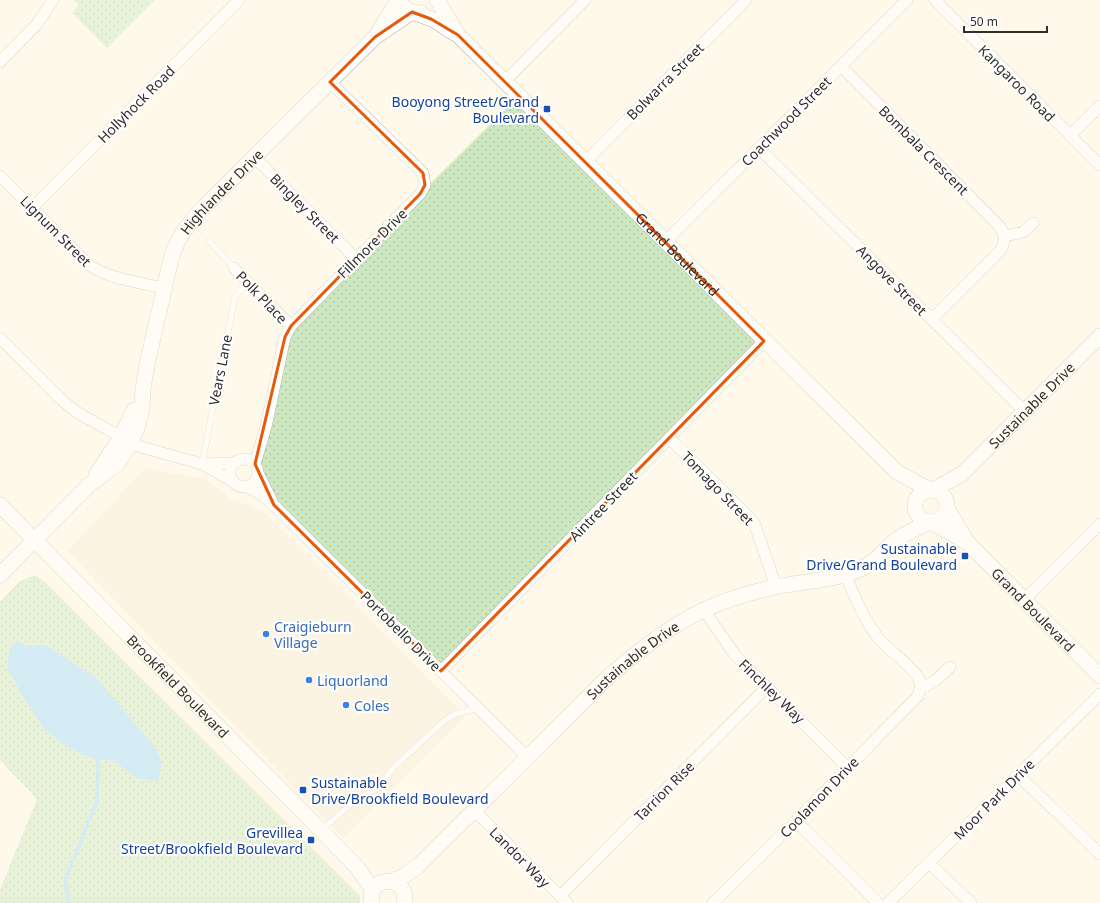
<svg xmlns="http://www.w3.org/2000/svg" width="1100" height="903" font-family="'Noto Sans',sans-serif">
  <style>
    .commercial { fill: #fbedda }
    .park { fill: url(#park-dots) }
    .water { fill: #a6dbfe }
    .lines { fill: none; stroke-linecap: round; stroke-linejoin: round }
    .stream { stroke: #a6dbfe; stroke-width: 3.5 }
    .lane-casing { stroke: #b6b1a4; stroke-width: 6 }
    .street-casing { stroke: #b6b1a4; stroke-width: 12 }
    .secondary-casing { stroke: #b6b1a4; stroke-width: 16 }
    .lane { stroke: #fff; stroke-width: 5.5 }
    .street { stroke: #fff; stroke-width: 11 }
    .secondary { stroke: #fff; stroke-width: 15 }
    .marked { fill: none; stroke: #e8590c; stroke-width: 3; stroke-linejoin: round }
    .transit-dot { fill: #1a4fb4; stroke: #fff; stroke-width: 1.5 }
    .shop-dot { fill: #3f7fe0; stroke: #fff; stroke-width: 1.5 }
    .labels { text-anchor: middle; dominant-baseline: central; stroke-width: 4; stroke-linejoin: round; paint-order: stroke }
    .street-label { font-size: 14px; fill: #312f2a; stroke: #fff }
    .transit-label { font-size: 14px; fill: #164399; stroke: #fff; text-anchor: end }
    .shop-label { font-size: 14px; fill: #366cbe; stroke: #fff; text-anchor: start }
  </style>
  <defs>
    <pattern id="park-dots" width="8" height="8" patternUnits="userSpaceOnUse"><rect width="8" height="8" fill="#cde8c0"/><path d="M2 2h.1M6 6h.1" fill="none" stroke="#b0c7a5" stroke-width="1.8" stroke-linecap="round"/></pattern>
  </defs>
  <rect width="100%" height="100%" fill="#fef9eb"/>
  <!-- commercial -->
  <path class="commercial" d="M145 468 206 479 229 498 263 511 466 716 343 838 67 551Z"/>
  <!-- park -->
  <path class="park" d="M73 0H155L107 48 72 13 79 5Z
    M519 96 764 341 441 671 274 505 258 473 260 447 285 337 420 194Z
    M35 575 45 582 355 891 360 896V903H0V890L37 799 0 760V602L20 581Z"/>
  <!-- water -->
  <path class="water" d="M18 641 26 646 46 645 95 677 155 747 162 763 158 781 136 778 116 762 89 757 71 749 45 730 26 702 7 667 11 645Z"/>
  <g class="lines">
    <!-- stream -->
    <path class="stream" d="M69 903 65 881 97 801 98 765 96 754"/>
    <defs>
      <path id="lane" d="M209 241 234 268
        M202 464 235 297 247 281
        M321 830 356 800 378 788 394 767 445 720 456 714 478 708"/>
      <path id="street" d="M935 0 1100 165
        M0 62 37 24 53 0
        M841 66 1000 227 1005 236 1003 246 999 252 932 319
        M505 81 585 0
        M1070 136 1100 106
        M759 148 1025 412
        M254 157 356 259
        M585 162 746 0
        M0 176 89 265C111 280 139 282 164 288
        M32 208 239 0
        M1005 236 1023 232 1033 223
        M665 242 907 0
        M234 268 291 326
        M0 338 63 401 78 413 121 437
        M669 438 750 518 755 525 776 587
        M130 444 202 464 232 481
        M230 473a14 14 0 1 1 28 0a14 14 0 1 1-28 0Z
        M202 464 234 463
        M255 464 266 427 285 337 291 326 420 194 425 185 423 173 330 82
        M258 473 272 501
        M248 487 262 495 274 505 527 757
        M1024 600 1100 524
        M704 610 735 655 847 767
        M441 671 764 341
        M921 688 935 681 950 667
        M1018 775 1100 854
        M474 810 567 903
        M796 821 878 903
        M929 863 971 903
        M560 896 767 687
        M713 903 796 821 918 696 921 684 918 677C908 663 892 653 880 640 864 621 856 598 845 575
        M888 903 1100 694"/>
      <g id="secondary">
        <path d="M399 0C404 10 410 13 421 13"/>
        <path id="s1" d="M437 0 458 35 897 472 930 490"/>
        <path d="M415 13 434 20 454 33"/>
        <path d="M378 33 398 0"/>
        <path d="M96 475 121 437 134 410"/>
        <circle cx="931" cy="506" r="16"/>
        <path id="s2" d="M933 490 962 474 1100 336"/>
        <path id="s3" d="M0 505 357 867 373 890"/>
        <path id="s4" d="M947 508 967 542 1100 676"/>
        <path d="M933 523 966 542"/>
        <path id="s5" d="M0 575 88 486 118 463 130 444 137 428 142 409 143 388 148 360 171 259C178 235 189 223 206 205L375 37 412 12"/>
        <path id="s6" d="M392 881 405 875 418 866 609 676C639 651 670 625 706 609 728 599 752 592 775 587 804 581 834 581 861 569 875 563 885 549 896 540 905 533 918 528 928 523"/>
        <path d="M372 903C365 874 411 874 404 903"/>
      </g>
    </defs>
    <!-- lane casing -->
    <use href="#lane" class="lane-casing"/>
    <!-- street casing -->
    <use href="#street" class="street-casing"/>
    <!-- secondary casing -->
    <use href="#secondary" class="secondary-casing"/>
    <!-- lane -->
    <use href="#lane" class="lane"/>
    <!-- street -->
    <use href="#street" class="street"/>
    <!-- secondary -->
    <use href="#secondary" class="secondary"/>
  </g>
  <!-- marked area -->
  <path d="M0 0H1100V903H0ZM412 12 431 19 458 35 764 341 441 671 274 505 255 464 285 337 291 326 420 194 425 185 423 173 330 82 375 37Z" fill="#fef9eb" fill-opacity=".55" fill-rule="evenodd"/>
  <path class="marked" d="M412 12 431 19 458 35 764 341 441 671 274 505 255 464 285 337 291 326 420 194 425 185 423 173 330 82 375 37Z"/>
  <!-- markers -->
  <g class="transit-dot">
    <rect x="543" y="105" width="8" height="8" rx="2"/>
    <rect x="961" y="552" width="8" height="8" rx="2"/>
    <rect x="299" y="786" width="8" height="8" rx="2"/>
    <rect x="307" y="836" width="8" height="8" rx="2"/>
  </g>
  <g class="shop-dot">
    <circle cx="266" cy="634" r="4"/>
    <circle cx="309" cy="680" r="4"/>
    <circle cx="346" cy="705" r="4"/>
  </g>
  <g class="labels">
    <!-- street labels -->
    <g class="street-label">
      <text transform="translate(665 81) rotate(-45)">Bolwarra Street</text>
      <text transform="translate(1017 83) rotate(45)">Kangaroo Road</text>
      <text transform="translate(136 104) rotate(-45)">Hollyhock Road</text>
      <text transform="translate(786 121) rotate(-45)">Coachwood Street</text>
      <text transform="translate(924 150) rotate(45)">Bombala Crescent</text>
      <text stroke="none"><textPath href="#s5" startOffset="461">Highlander Drive</textPath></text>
      <text transform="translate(305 208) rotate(45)">Bingley Street</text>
      <text transform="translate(56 231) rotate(45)">Lignum Street</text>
      <text transform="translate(372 243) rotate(-45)">Fillmore Drive</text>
      <text stroke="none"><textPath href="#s1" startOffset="351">Grand Boulevard</textPath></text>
      <text transform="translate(892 280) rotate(45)">Angove Street</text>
      <text transform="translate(262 297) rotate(46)">Polk Place</text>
      <text transform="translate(220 370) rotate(-79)">Vears Lane</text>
      <text stroke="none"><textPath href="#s2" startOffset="131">Sustainable Drive</textPath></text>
      <text transform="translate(718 488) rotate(46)">Tomago Street</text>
      <text transform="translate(603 506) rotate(-46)">Aintree Street</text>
      <text stroke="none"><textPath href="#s4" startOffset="134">Grand Boulevard</textPath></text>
      <text transform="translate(401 631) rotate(45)">Portobello Drive</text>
      <text stroke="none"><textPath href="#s6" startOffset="328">Sustainable Drive</textPath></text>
      <text stroke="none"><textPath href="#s3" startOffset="254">Brookfield Boulevard</textPath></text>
      <text transform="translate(772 691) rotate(44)">Finchley Way</text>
      <text transform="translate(664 791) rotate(-45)">Tarrion Rise</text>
      <text transform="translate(819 797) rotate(-46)">Coolamon Drive</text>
      <text transform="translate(994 799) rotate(-45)">Moor Park Drive</text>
      <text transform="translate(520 857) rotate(45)">Landor Way</text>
    </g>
    <!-- transit labels -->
    <g class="transit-label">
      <text x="539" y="101">Booyong Street/Grand<tspan x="539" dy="16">Boulevard</tspan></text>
      <text x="957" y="548">Sustainable<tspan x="957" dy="16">Drive/Grand Boulevard</tspan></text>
      <text x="311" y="782" text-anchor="start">Sustainable<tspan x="311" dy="16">Drive/Brookfield Boulevard</tspan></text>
      <text x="303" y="832">Grevillea<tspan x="303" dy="16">Street/Brookfield Boulevard</tspan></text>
    </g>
    <!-- shop labels -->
    <g class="shop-label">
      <text x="274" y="626">Craigieburn<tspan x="274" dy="16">Village</tspan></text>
      <text x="317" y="680">Liquorland</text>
      <text x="354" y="705">Coles</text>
    </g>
  </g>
  <!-- scale -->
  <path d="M964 26v6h83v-6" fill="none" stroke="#312f2a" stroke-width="2"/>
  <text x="970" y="26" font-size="12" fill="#312f2a" stroke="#ffffff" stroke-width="3" paint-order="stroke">50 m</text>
</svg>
